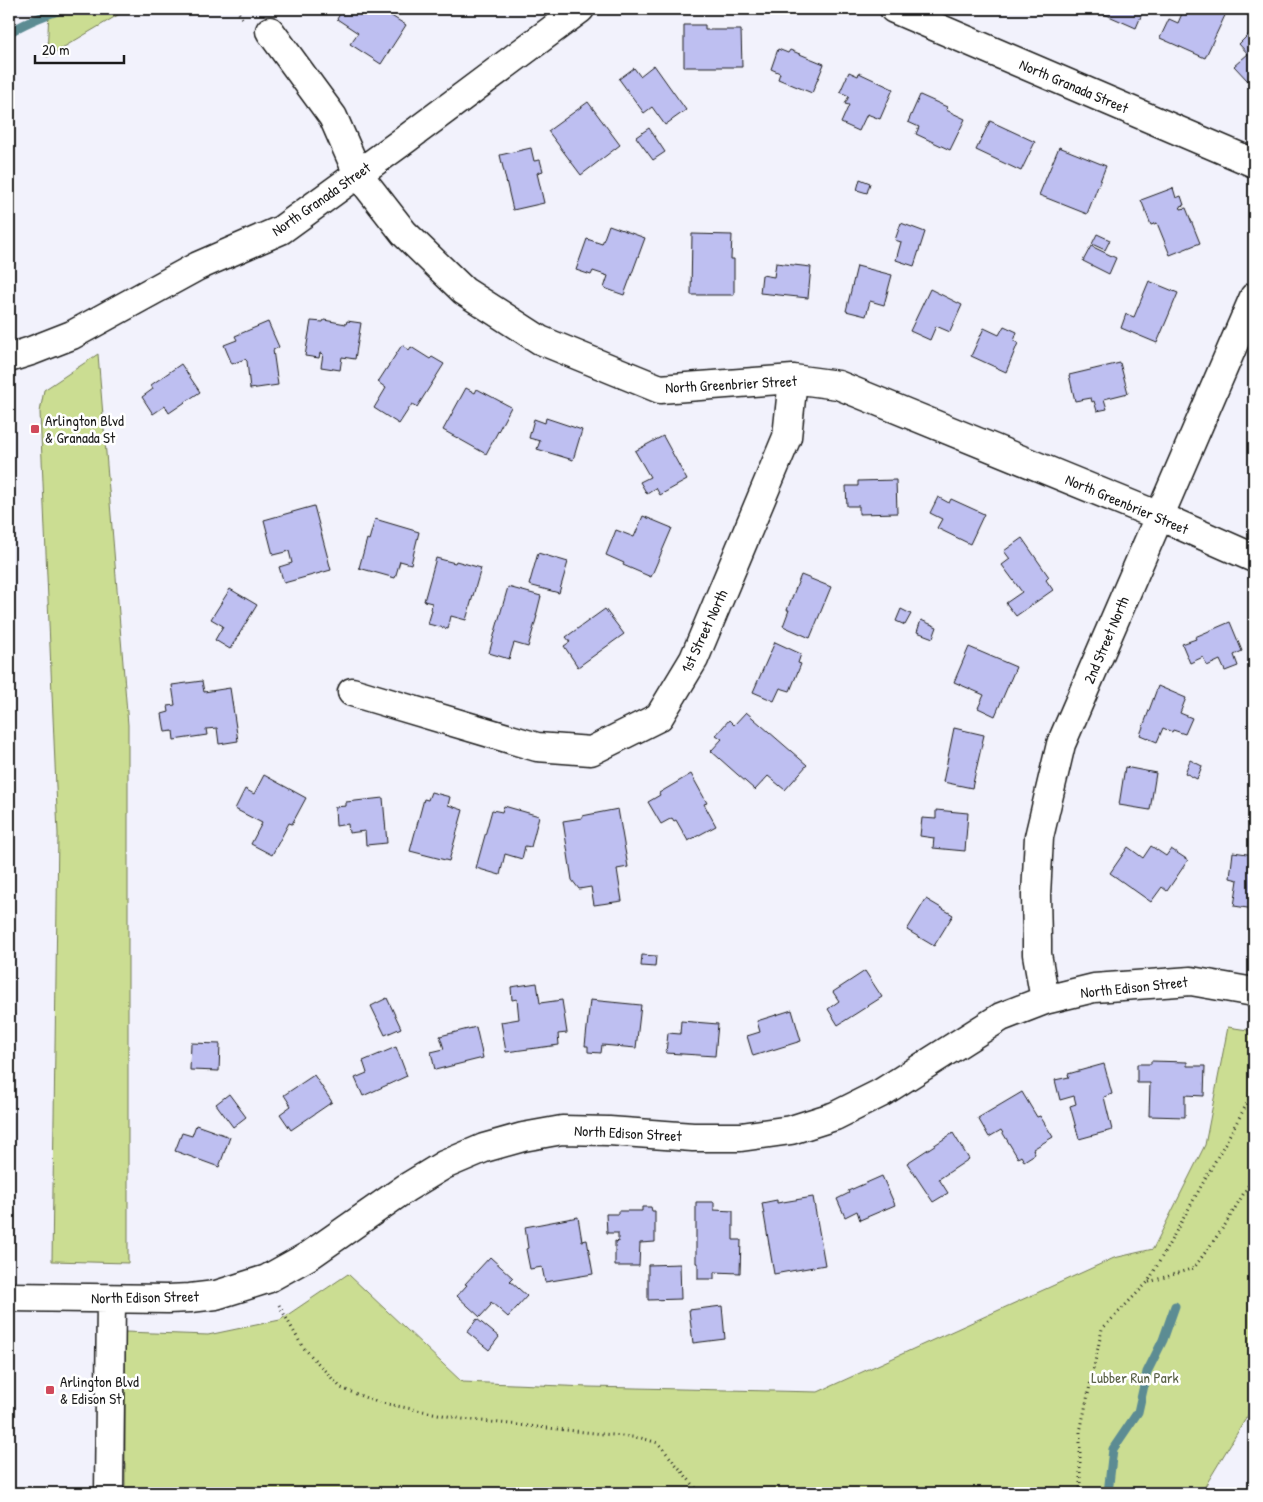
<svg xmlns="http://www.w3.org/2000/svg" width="1263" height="1502" font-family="'Patrick Hand',sans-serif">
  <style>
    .green { fill: #cbdd92; stroke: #747c57 }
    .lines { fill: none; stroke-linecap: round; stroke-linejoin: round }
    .stream { stroke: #5c8c93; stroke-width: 9 }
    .building { fill: #bebff1; stroke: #1c1c1c }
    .minor-casing { stroke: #1c1c1c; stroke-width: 31 }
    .path { stroke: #1c1c1c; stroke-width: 3; stroke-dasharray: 1 4; stroke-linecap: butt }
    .minor { stroke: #fff; stroke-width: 28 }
    .poi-dot { fill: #d1495b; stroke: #fff; stroke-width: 2 }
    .labels { text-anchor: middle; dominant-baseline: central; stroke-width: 5; stroke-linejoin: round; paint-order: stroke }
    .street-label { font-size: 15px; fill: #1c1c1c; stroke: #fff }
    .poi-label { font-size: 15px; fill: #1c1c1c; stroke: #fff; text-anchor: start }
    .park-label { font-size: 15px; fill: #596045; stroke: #fff }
  </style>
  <rect width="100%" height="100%" fill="#f2f2fc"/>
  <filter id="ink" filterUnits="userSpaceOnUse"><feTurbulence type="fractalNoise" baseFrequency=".02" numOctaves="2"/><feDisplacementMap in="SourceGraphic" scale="10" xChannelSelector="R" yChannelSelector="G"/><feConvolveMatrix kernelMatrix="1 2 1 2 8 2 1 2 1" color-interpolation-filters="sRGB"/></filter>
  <g filter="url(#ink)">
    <!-- green -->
    <path class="green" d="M49 9H128L47 57Z
      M98 354 128 725V1263L52 1261 58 834 40 412 44 390Z
      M1228 1027 1254 1031V1405L1201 1493H125V1332L208 1335 280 1320 348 1274 462 1382 589 1387 818 1392 1114 1258 1153 1249 1205 1145Z"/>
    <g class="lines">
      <!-- stream -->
      <path class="stream" d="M9 33C26 22 45 15 64 9
        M1108 1493 1113 1449 1138 1412 1147 1372 1163 1340 1175 1306"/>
    </g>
    <!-- building -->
    <path class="building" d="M343 9H380L406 25 381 64 350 44 358 33 337 19Z
      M1093 9H1144L1136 28Z
      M1184 9H1228L1205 58 1160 38 1169 19 1178 23Z
      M684 25H705V30H741L742 67H684Z
      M1254 29V75L1248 81 1234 66 1248 54 1239 44Z
      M778 49 788 53 790 50 824 64 812 93 778 79 780 73 771 69Z
      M654 65 686 110 665 125 652 107 644 113 619 79 634 68 640 76Z
      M849 72 858 76 859 73 893 89 880 119 867 114 859 131 841 123 849 105 845 104 849 96 840 92Z
      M920 95 947 107 946 110 965 119 950 150 916 134 919 127 908 122Z
      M588 102 620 145 581 175 548 131Z
      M990 121 1035 142 1021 171 976 150Z
      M649 128 665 152 653 160 636 137Z
      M1059 147 1106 166 1087 214 1039 195Z
      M531 148 534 161 540 160 543 171 537 173 544 203 513 210 500 155Z
      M860 179 870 183 867 193 857 190Z
      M1173 188 1176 198 1181 196 1184 205 1180 206 1181 209 1186 208 1200 243 1170 255 1157 223 1151 225 1141 200Z
      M901 223 925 232 914 266 896 260 901 242 895 240Z
      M609 225 645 238 624 295 604 288 608 276 593 271 591 275 576 270 587 239 602 244Z
      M692 234 732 235 731 259H734V295H691Z
      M1097 234 1110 240 1105 250 1092 244Z
      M1091 246 1116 258 1109 274 1083 261Z
      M776 263 811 267 808 298 760 293 762 275 774 277Z
      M857 266 892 275 884 305 870 301 866 316 846 311Z
      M1149 281 1178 293 1157 343 1121 328 1126 314 1134 317Z
      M930 289 962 305 950 332 936 326 930 340 910 331Z
      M324 320 346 324 347 321 361 323 355 359 342 357 340 370 321 367 323 354 320 353 319 358 305 356 311 321 323 322Z
      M268 322 279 347 273 350 278 385 250 389 247 361 245 359 232 364 224 345 237 340 235 336Z
      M1004 326 1017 332 1014 341 1018 343 1006 372 971 356 984 328 999 335Z
      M402 345 409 350 411 347 430 359 432 357 444 364 417 407 412 404 399 424 374 408 386 388 378 382Z
      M1120 363 1128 393 1104 399 1107 409 1097 411 1094 401 1092 402 1091 398 1075 401 1069 375Z
      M181 364 200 392 169 413 165 406 153 414 142 397 153 389 151 385Z
      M466 388 475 393 477 389 511 407 486 454 443 430Z
      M546 418 582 430 573 460 537 449 540 441 529 438 534 419 545 423Z
      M663 436 687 480 660 495 656 488 647 494 640 482 650 477 635 451Z
      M896 480 897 513 859 514V506H847L846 486H858V481Z
      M938 497 949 503 951 499 984 514 970 544 937 528 942 519 930 513Z
      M314 506 331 570 284 583 279 567 292 563 289 551 273 555 264 520Z
      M643 516 672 528 651 577 623 565 624 563 606 555 616 530 634 537Z
      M375 519 419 532 411 564 400 561 395 578 359 568 367 539 369 540Z
      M1022 538 1049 577 1046 580 1053 590 1016 616 1006 603 1022 592 1002 565 1010 559 1004 551Z
      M538 553 568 562 559 593 529 585Z
      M436 558 455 563 456 561 481 568 466 620 451 616 448 629 428 624 432 610H431L432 603 424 601Z
      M801 575 831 587 810 638 783 626 789 610H787Z
      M508 587 541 596 536 616H537L528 647 514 643 509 659 489 653Z
      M230 589 257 605 230 649 215 640 223 626 211 619Z
      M605 609 624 634 578 667 564 646 570 642 566 637Z
      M901 609 911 614 905 625 896 621Z
      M921 620 937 627 933 638 917 632Z
      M1230 622 1242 651 1234 655 1238 666 1225 671 1220 660 1207 666 1203 657 1190 663 1182 644 1196 639 1195 637Z
      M775 642 801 654 798 663 801 664 790 691 780 688 774 701 753 692Z
      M969 647 1016 667 995 716 978 708 984 695 954 682Z
      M202 681 204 692 230 688 238 741 219 744 217 728 206 729 207 735 174 740 173 731 165 732 162 714 169 712 168 706 175 705 172 685Z
      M1158 686 1186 698 1180 713 1192 718 1185 734 1173 730 1172 732 1163 728 1157 742 1140 735Z
      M746 712 807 765 785 790 768 776 755 790 711 751 722 739 716 735 729 720 734 725Z
      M954 728 984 735 972 788 943 782Z
      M1190 760 1202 766 1197 779 1185 773Z
      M1125 767 1156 773 1150 810 1119 805Z
      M691 774 707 803 704 804 716 826 688 841 676 820 674 821 672 818 661 824 648 802 660 795 659 793Z
      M264 775 306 798 292 824 289 823 272 855 251 844 262 823 235 809 245 789 254 794Z
      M431 792 450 797 448 805 463 810 449 861 410 851 424 799 428 800Z
      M383 798 387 843 366 845 365 831 349 833 348 824 336 826 335 807 346 806V802Z
      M504 806 539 816 531 847 525 846 522 859 505 854 500 875 476 868 492 810 502 812Z
      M618 809 628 867 617 869 622 901 594 905 591 887 579 889 572 880 563 821 582 818V816Z
      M936 810 968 813 965 851 933 848 934 838 920 836 922 818 936 819Z
      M1151 846 1166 856 1171 849 1188 860 1167 891 1162 887 1151 902 1110 873 1128 847 1143 858Z
      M1233 852 1254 855V909L1234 906 1238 880 1230 878Z
      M926 899 953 915 934 946 907 930Z
      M642 955 656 956 655 967 641 966Z
      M865 971 882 997 838 1025 828 1009 839 1001 833 992Z
      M537 983 540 1003 562 1000 567 1033 558 1034 559 1045 506 1052 501 1022 519 1019 517 999 512 1000 511 987Z
      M387 998 401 1028 385 1035 371 1006Z
      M590 1000 641 1005 636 1048 602 1045 601 1053 588 1052V1046H585Z
      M792 1010 801 1041 753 1056 747 1036 760 1032 757 1021Z
      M681 1021 718 1024 715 1056 666 1053 668 1033 680 1034Z
      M476 1027 483 1058 435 1070 431 1052 444 1049 440 1036Z
      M191 1043 220 1044 219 1071 190 1070Z
      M396 1047 407 1076 363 1096 355 1078 367 1073 363 1061Z
      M1151 1061 1187 1062V1066H1205L1204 1096 1185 1095V1117L1149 1116 1150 1083H1137V1064H1151Z
      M1104 1064 1112 1094 1104 1097 1112 1130 1079 1139 1070 1106 1076 1104 1074 1096 1060 1100 1055 1080 1069 1077 1068 1074Z
      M314 1075 332 1102 291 1130 280 1114 291 1106 284 1095Z
      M1022 1092 1037 1117 1040 1116 1053 1137 1033 1149 1035 1154 1024 1161 1021 1156 1018 1158 1001 1130 989 1137 978 1118Z
      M229 1094 246 1117 233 1127 216 1104Z
      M196 1125 230 1137 219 1167 175 1151 182 1133 192 1136Z
      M953 1133 969 1159 939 1179 948 1193 933 1202 907 1163Z
      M882 1176 895 1205 860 1220 857 1211 845 1217 837 1199 849 1193 848 1191Z
      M813 1197 825 1265 774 1274 762 1203 777 1200V1203Z
      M696 1202H714V1210L733 1211V1240H741L740 1273 714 1272V1279H698V1263H696Z
      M642 1207H651L652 1211H655V1242L640 1243 639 1266H615V1241L618 1242V1233H607L606 1214H618V1211H642Z
      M578 1217 582 1241 587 1240 593 1274 545 1282 542 1267 530 1269 526 1249 528 1248 525 1227Z
      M490 1257 513 1278 510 1281 527 1296 508 1317 491 1302 490 1304 491 1305 480 1317 457 1296 467 1285 465 1284Z
      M680 1264 681 1299 648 1300V1265Z
      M722 1306 725 1339 693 1343 689 1310Z
      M477 1319 499 1337 489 1350 467 1332Z"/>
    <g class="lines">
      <defs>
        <path id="minor" d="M894 9 1254 163
          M270 31 333 117 358 174 404 233 464 291 540 340 660 389 793 379 838 385 1159 516 1254 558
          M9 358 31 351 72 335 198 266 281 230 406 139 580 9
          M352 692 537 747 591 751 659 717 694 659 787 437 793 379
          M1045 1000 1037 954V941L1036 895 1039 837 1061 744 1254 297
          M9 1297 168 1299 190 1298 216 1295 267 1279 310 1255 406 1188 444 1165 484 1148 523 1137 562 1130 609 1131 693 1137H741L791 1130 835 1116 881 1093 1001 1017 1045 1000 1094 988 1191 981 1254 992
          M109 1493 111 1299"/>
      </defs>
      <!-- minor casing -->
      <use href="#minor" class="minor-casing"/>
      <!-- path -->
      <path class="path" d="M236 9 244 21
        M1149 1282 1194 1268 1225 1225 1254 1176
        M279 1305 302 1346 341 1388 377 1402 463 1419 641 1438 658 1443 700 1493
        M1080 1493V1432L1102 1329 1148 1282 1254 1091"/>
      <!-- minor -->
      <use href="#minor" class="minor"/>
    </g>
  </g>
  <!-- markers -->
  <g class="poi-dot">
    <rect x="30" y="424" width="10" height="10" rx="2.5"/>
    <rect x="45" y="1385" width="10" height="10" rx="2.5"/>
  </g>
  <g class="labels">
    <!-- street labels -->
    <g class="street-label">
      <text transform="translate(1074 86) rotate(23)">North Granada Street</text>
      <text transform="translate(321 199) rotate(-35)">North Granada Street</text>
      <text transform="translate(731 384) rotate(-3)">North Greenbrier Street</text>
      <text transform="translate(1127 504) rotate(23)">North Greenbrier Street</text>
      <text transform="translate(704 631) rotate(-65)">1st Street North</text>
      <text transform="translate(1106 640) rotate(-67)">2nd Street North</text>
      <text transform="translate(1134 987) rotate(-6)">North Edison Street</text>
      <text transform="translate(628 1133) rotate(3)">North Edison Street</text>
      <text transform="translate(145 1297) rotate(-1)">North Edison Street</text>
    </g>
    <!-- poi labels -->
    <g class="poi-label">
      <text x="45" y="420">Arlington Blvd<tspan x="45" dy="17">&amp; Granada St</tspan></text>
      <text x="60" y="1381">Arlington Blvd<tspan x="60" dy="17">&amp; Edison St</tspan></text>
    </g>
    <!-- park labels -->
    <g class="park-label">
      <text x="1135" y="1377">Lubber Run Park</text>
    </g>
  </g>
  <!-- margin -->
  <rect width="1263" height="1502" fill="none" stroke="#fff" stroke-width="30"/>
  <rect x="15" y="15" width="1233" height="1472" fill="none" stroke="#1c1c1c" stroke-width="2" filter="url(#ink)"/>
  <!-- scale -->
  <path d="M35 55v8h89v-8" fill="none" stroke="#1c1c1c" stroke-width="2.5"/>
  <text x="42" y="55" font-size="15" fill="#1c1c1c" stroke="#ffffff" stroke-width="4" paint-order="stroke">20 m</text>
</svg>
